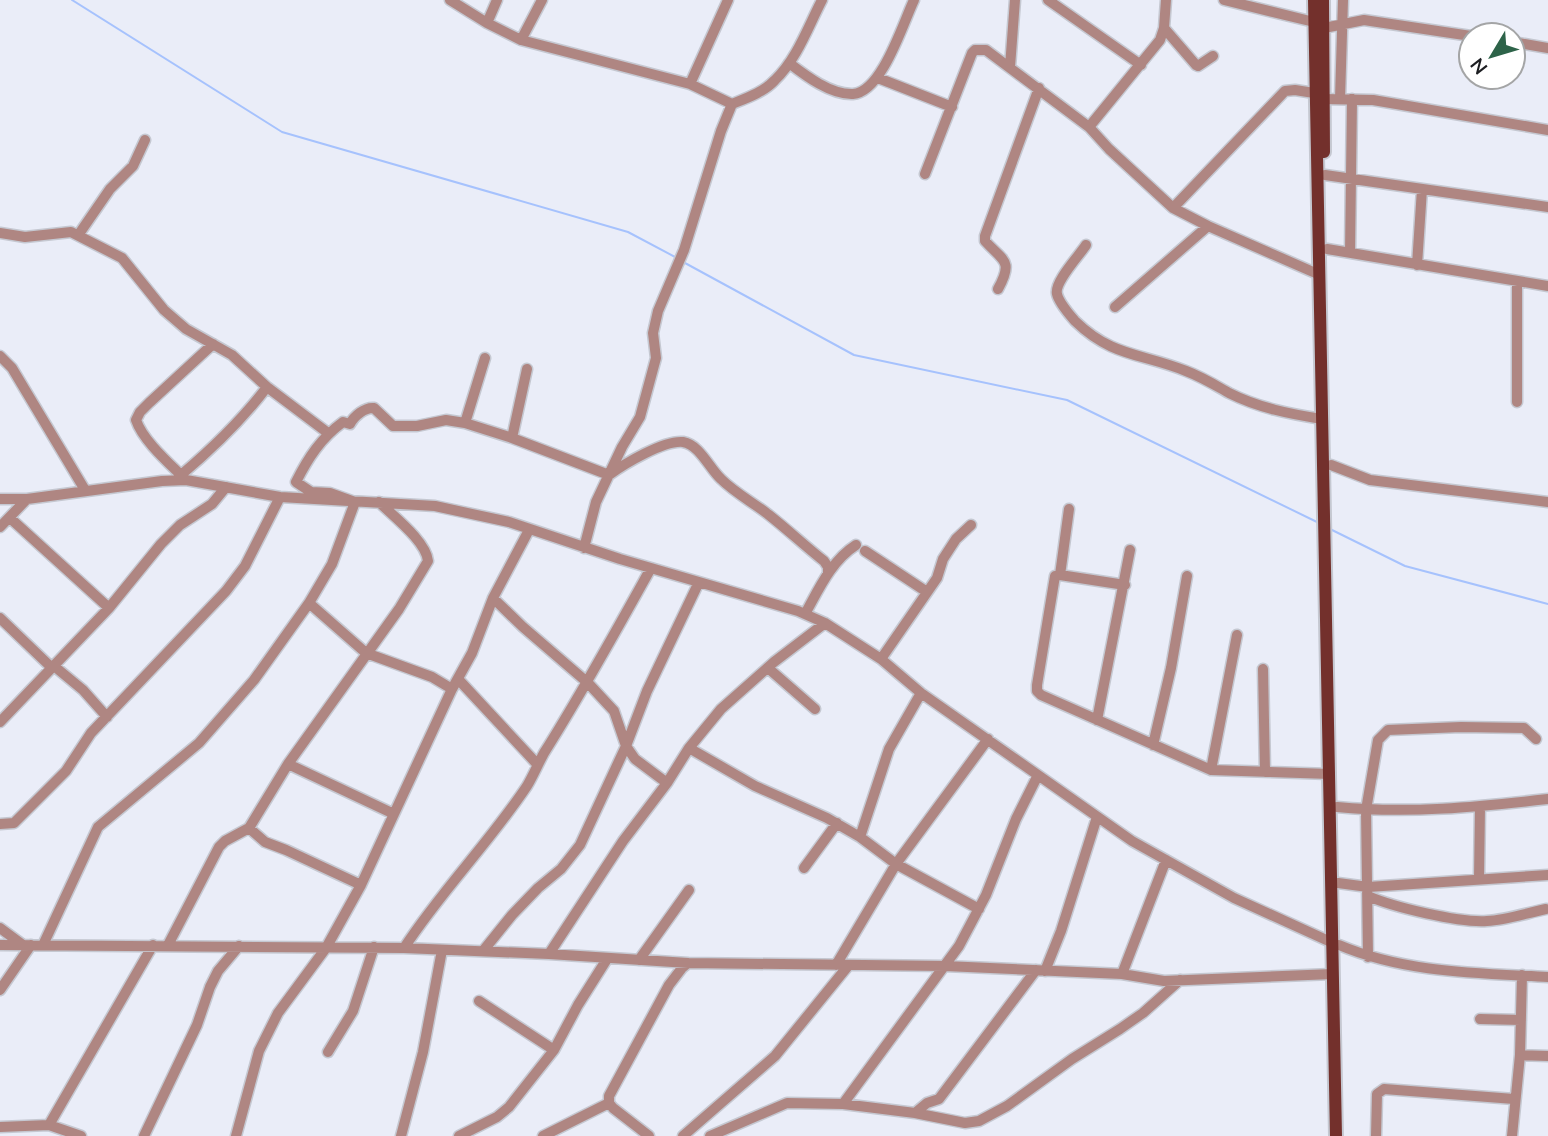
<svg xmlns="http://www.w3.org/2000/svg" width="1548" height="1136" font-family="'Nunito Sans',sans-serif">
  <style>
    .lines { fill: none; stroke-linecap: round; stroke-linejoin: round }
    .stream { stroke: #a6c2fd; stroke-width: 2 }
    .minor-casing { stroke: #c5c8d1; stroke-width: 13 }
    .major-casing { stroke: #c5c8d1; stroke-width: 16 }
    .minor { stroke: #af8682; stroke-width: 10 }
    .major { stroke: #73302c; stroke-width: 12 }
  </style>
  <rect width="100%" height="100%" fill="#eaedf8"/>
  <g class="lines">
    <!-- stream -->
    <path class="stream" d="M72 0 282 132 628 232 677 258
      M685 263 854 355 1067 400 1319 523
      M1330 529 1405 566 1548 604"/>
    <defs>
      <path id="minor" d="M450 0 487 23 521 40 690 84 732 104
        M1048 0 1141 65
        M1224 0 1314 22
        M487 23 497 0
        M1164 28 1196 65 1198 66 1213 56
        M1324 28 1364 20 1471 36
        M521 40 542 0
        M1513 42 1548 48
        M789 63C806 76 831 95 853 94 882 92 903 23 914 0
        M1010 67 1015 0
        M878 78 952 107
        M690 84 728 0
        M1323 99 1373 100 1548 130
        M1340 99 1343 0
        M1089 127 1160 40 1164 28 1166 0
        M925 174 972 53 975 50H986L1089 127 1109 149 1173 208 1208 226 1320 275
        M1325 175 1548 207
        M1173 208 1285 91 1295 90 1314 93
        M0 233 25 237 71 232 122 258 164 310 186 329 232 355 267 387 328 433
        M79 234 110 189 133 166 145 140
        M1086 245C1079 256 1054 282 1057 294 1059 303 1069 314 1075 321 1112 357 1141 353 1186 371 1202 377 1215 385 1229 393 1259 408 1290 414 1322 419
        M1327 249 1548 286
        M1350 253 1352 99
        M1417 265 1422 189
        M998 289C1014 260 1003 261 985 241V236L1039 88
        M1115 307 1208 226
        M0 356 12 368 85 490
        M1517 402V281
        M465 423 485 358
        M512 438 527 369
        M1331 465 1370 480 1548 502
        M181 475C213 448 242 420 267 387
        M186 480C170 464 143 441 136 420L140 412 149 403 213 344
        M0 499H27L162 481 186 480 280 497 435 506 509 522 620 559 798 611 825 623 881 659 921 693 1132 841 1234 898 1333 943
        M1069 509 1060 575 1125 585
        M10 518 109 608
        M0 527 27 499
        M584 548 596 502 622 447 640 417 656 358 653 333 658 311 684 250 721 131 732 104C747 98 764 92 775 80 797 59 808 27 822 0
        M865 551 927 592
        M1055 576 1037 685V691L1041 695 1211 770 1330 774
        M493 598 523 627 588 683 614 711 626 746 635 759 667 783
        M309 603 366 653 432 677 452 689
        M805 614C819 589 831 561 856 545
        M0 618 52 668
        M881 659 937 578 943 559 956 539 971 525
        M54 666 83 690 107 717
        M768 668 815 709
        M1263 669 1265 772
        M458 679 537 764
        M1097 720 1130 550
        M0 722 109 608 161 544 180 525 212 504 226 487
        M1153 745 1171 668 1187 576
        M689 748 755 786 827 818 860 837 896 864 979 909
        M288 764 394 814
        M1211 770 1237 635
        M1337 807C1408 814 1478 807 1548 799
        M0 824 14 823 66 771 91 733 226 591 245 566 280 497
        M249 828 265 842 286 850 361 885
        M860 837 889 749 921 693
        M804 868 837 823
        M1479 878 1480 807
        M1338 883 1368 887 1548 875
        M1368 896C1393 907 1459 923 1487 921 1506 920 1527 913 1546 909
        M0 928 23 945
        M0 945 404 948 549 954 688 963 945 966 1122 974 1164 981 1333 974
        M43 945 98 827 199 743 254 680 309 603 332 564 355 502 330 493 311 492 296 482C308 458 321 438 343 422L350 424C354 416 365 407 374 408L393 426H417L446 420 465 423 512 438 609 475C624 464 664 440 683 442 700 445 709 468 721 479 735 493 754 503 769 515 788 530 805 546 824 561L828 567V573
        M168 945 219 847 225 841 249 828 288 764 399 609 428 561C426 541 393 516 379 502
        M1339 945C1405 973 1477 973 1548 977
        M404 948C441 891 489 843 527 786 533 776 538 764 544 753 582 693 616 631 651 568
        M483 951 512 915 538 888 561 869 580 845 626 746 647 691 699 582
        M549 954 623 841 667 783 689 748 721 709 774 662 825 623
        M1368 957 1366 810 1378 740 1388 730 1461 727 1524 728 1536 739
        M639 960 689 890
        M836 965 896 864 988 739
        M1045 971 1061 931 1097 817
        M1122 974 1166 860
        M0 990 31 945
        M479 1001 554 1050
        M1480 1019 1521 1020
        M328 1052 353 1011 374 947
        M1520 1055 1548 1056
        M843 1104 959 946 986 895 1016 819 1038 775
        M915 1113 965 1123 979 1121 1007 1106 1072 1059 1120 1029 1143 1013 1180 980
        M49 1125 153 945
        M0 1127 49 1125 81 1136
        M144 1136 197 1025 210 987 218 971 239 946
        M236 1136 259 1051 278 1013 326 948 361 885 452 689 472 653 493 598 529 530
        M401 1136 423 1052 442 950
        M459 1136 497 1117 509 1107 554 1050 578 1005 607 959
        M543 1136 609 1103
        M649 1136 613 1108 609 1103V1096L669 985 682 968 688 963
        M683 1136 775 1056 848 966
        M710 1136 787 1103 843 1104 915 1113 927 1103 939 1099 1036 970
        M1376 1136 1377 1094 1384 1089 1514 1099
        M1512 1136 1520 1055 1522 975"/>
      <path id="major" d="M1314 0 1336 1136
        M1323 0 1324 152"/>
    </defs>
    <!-- minor casing -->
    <use href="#minor" class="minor-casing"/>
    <!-- major casing -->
    <use href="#major" class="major-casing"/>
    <!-- minor -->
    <use href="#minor" class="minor"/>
    <!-- major -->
    <use href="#major" class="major"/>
  </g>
  <!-- north arrow -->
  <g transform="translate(1492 56) rotate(232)"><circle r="33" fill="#ffffff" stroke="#a4a5a6" stroke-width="2"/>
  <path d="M0-5L12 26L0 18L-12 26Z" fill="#2d6349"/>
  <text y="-10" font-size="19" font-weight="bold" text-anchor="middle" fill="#1c1d21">N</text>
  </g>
</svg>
